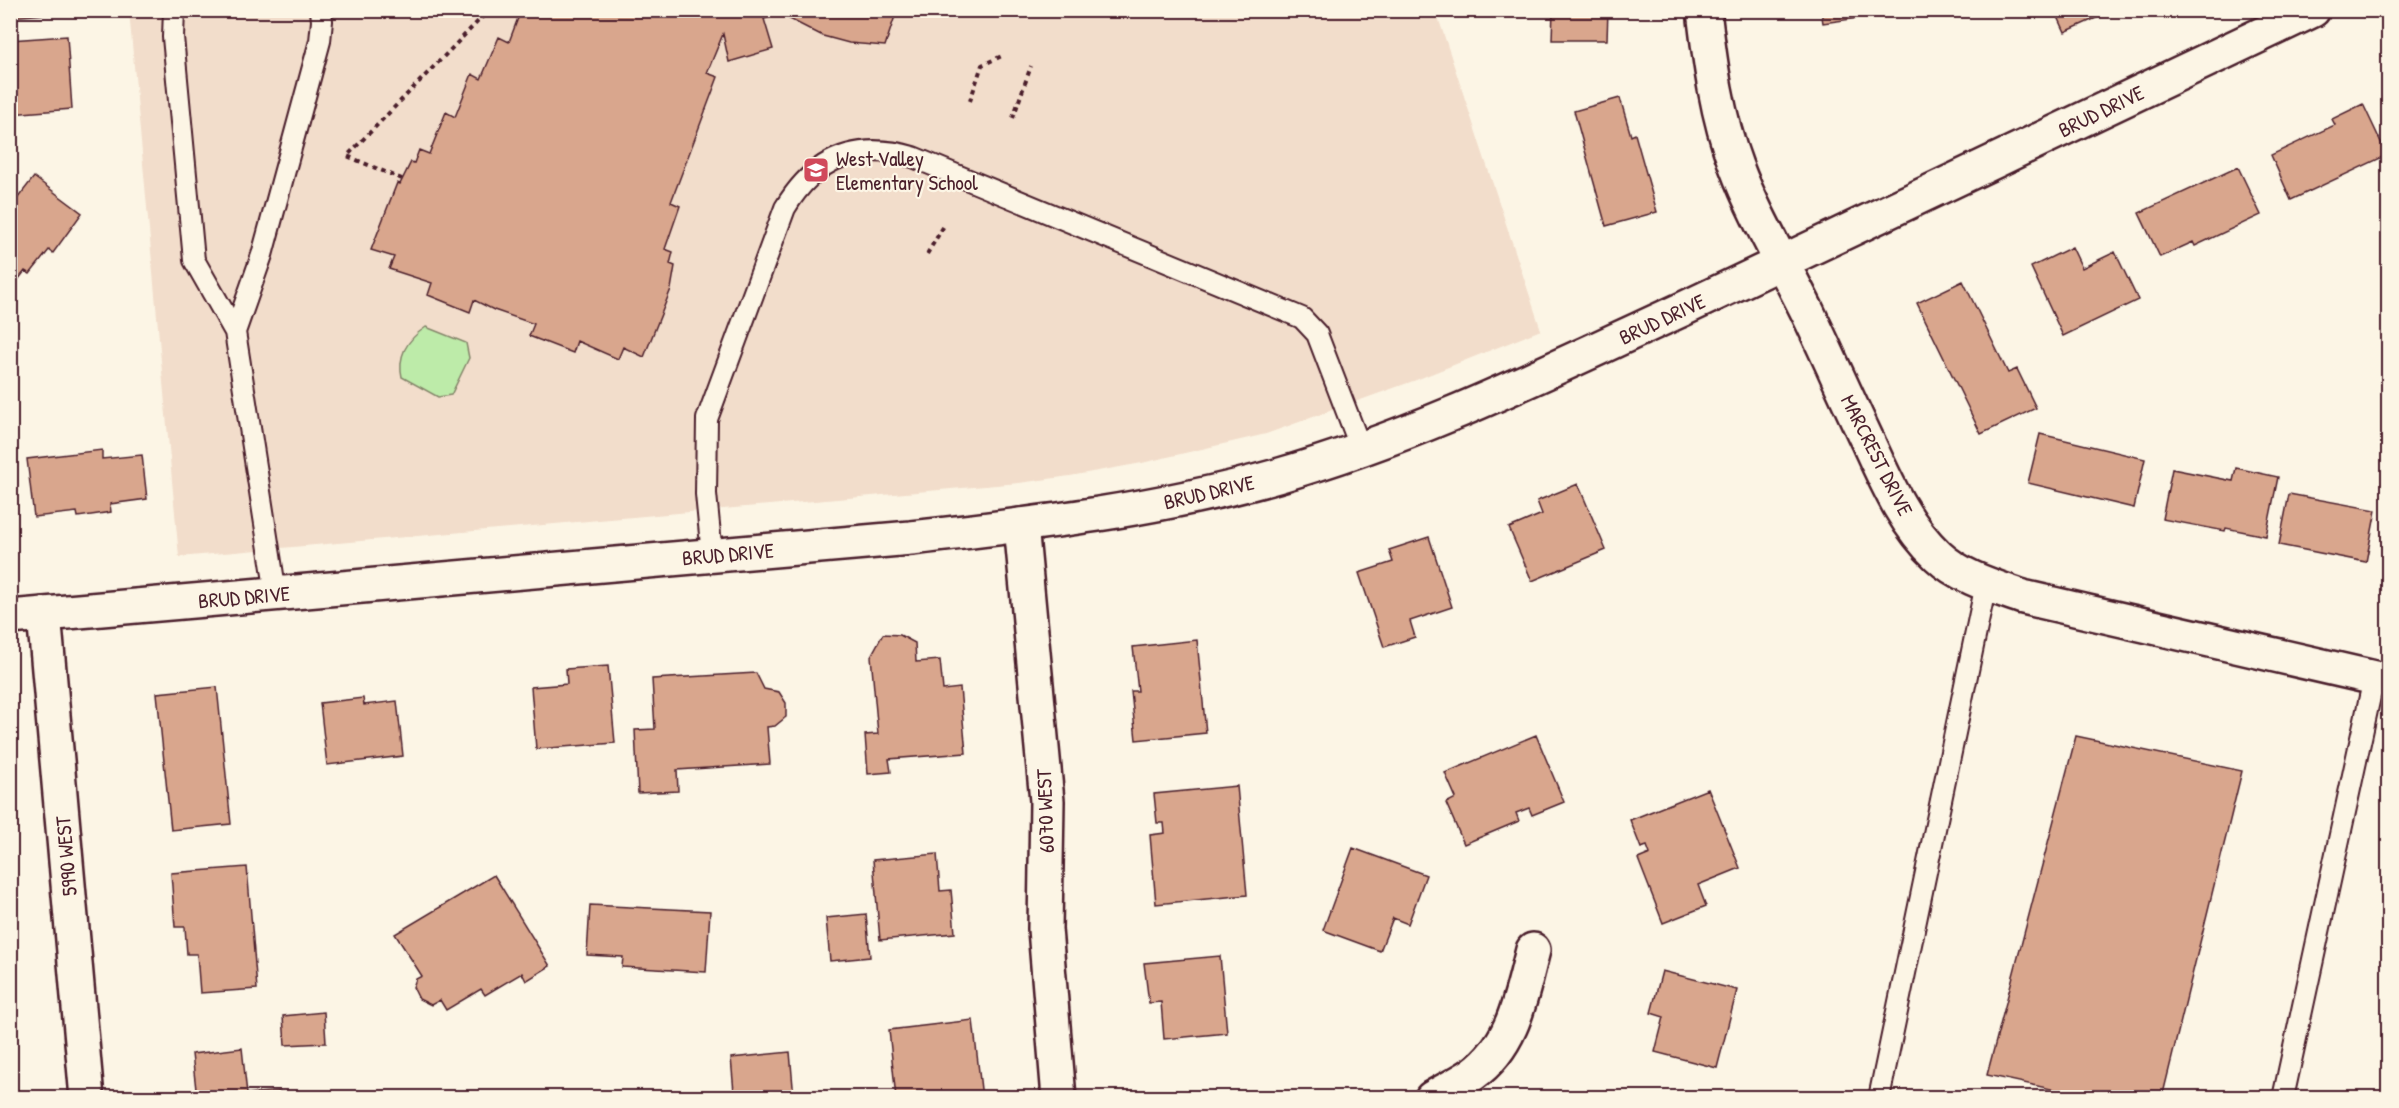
<svg xmlns="http://www.w3.org/2000/svg" width="2399" height="1108" font-family="'Patrick Hand',sans-serif">
  <style>
    .built { fill: #f2ddcb }
    .green { fill: #bdeba9; stroke: #84856a; stroke-width: 1.5 }
    .building { fill: #d9a68d; stroke: #4a1f2b; stroke-width: 1.5 }
    .lines { fill: none; stroke-linecap: round; stroke-linejoin: round }
    .service-casing { stroke: #4a1f2b; stroke-width: 24 }
    .minor-casing { stroke: #4a1f2b; stroke-width: 38 }
    .secondary-casing { stroke: #4a1f2b; stroke-width: 38 }
    .path { stroke: #4a1f2b; stroke-width: 4; stroke-dasharray: 4.5 4.5; stroke-linecap: butt }
    .service { stroke: #fcf5e5; stroke-width: 20 }
    .minor { stroke: #fcf5e5; stroke-width: 33 }
    .secondary { stroke: #fcf5e5; stroke-width: 33 }
    .labels { text-anchor: middle; dominant-baseline: central; stroke-width: 4.5; stroke-linejoin: round; paint-order: stroke }
    .street-label { font-size: 21px; fill: #4a1f2b; stroke: #fcf5e5 }
    .poi-label { font-size: 21px; fill: #4a1f2b; stroke: #fcf5e5; text-anchor: start }
  </style>
  <rect width="100%" height="100%" fill="#fcf5e5"/>
  <filter id="ink" filterUnits="userSpaceOnUse"><feTurbulence type="fractalNoise" baseFrequency=".0167" numOctaves="2"/><feDisplacementMap in="SourceGraphic" scale="12" xChannelSelector="R" yChannelSelector="G"/><feConvolveMatrix kernelMatrix="1 2 1 2 8 2 1 2 1" color-interpolation-filters="sRGB"/></filter>
  <g filter="url(#ink)">
    <!-- built -->
    <path class="built" d="M129 11H1436L1541 330 1416 380 1266 434 1142 463 1070 476 1019 483 179 557Z"/>
    <!-- green -->
    <path class="green" d="M426 327 466 343 469 358 451 395 438 397 402 377C397 355 408 339 426 327Z"/>
    <!-- building -->
    <path class="building" d="M10 10H45L46 14 10 17Z
      M521 10H897L885 46 849 43 823 36 780 14 764 19 773 49 729 62 723 34 707 73 718 77 671 202 680 206 665 249 673 252 670 264 675 266 671 289 644 357 623 347 618 359 577 341 573 353 529 336 534 324 494 310 474 300 470 312 428 295 432 283 389 269 394 257 371 250 397 183 400 184 411 162 414 163 419 150 429 154 446 112 455 117 472 74 481 79 499 37 509 42Z
      M1553 10H1608L1607 40H1552Z
      M1821 10H1879L1880 15 1823 23Z
      M2055 10H2114L2065 32Z
      M67 36 72 109 10 114V40Z
      M1620 98 1631 136 1635 134 1657 212 1606 226 1574 111Z
      M2363 104 2387 155 2291 200 2271 155 2335 125 2332 119Z
      M2238 167 2261 215 2195 246 2193 242 2160 257 2139 213Z
      M34 177 82 213 53 253 49 250 30 274 25 271 10 290V208Z
      M2072 247 2082 268 2115 252 2138 300 2063 336 2031 267Z
      M1963 281 2008 373 2017 369 2036 408 1981 434 1917 303Z
      M2040 434 2145 459 2134 508 2028 483Z
      M102 450V459L142 455 147 499 110 504 111 512 78 517 77 512 34 517 27 459Z
      M2236 468 2278 477 2266 536 2226 528 2225 531 2162 519 2172 469 2233 481Z
      M1578 484 1606 550 1532 581 1509 528 1542 514 1537 501Z
      M2289 494 2376 510 2366 562 2279 545Z
      M1429 537 1452 607 1410 621 1415 637 1384 647 1359 573 1393 562 1389 550Z
      M883 634 900 635 915 643 916 662 940 660 943 690 960 688 966 753 889 759 891 772 868 774 865 735 878 734 871 656Z
      M1197 640 1206 733 1136 740 1131 691H1138L1133 647Z
      M608 666 615 743 536 749 531 687 567 684 566 669Z
      M756 673 764 689 779 692 786 703V717L775 726 767 727 770 764 677 770 678 791 638 793 635 730 655 729 652 679Z
      M217 687 231 824 171 830 157 693Z
      M363 698 364 705 397 701 403 756 327 765 320 703Z
      M1536 735 1564 802 1532 815 1529 808 1516 813 1519 821 1464 844 1446 803 1456 798 1445 773Z
      M2076 736 2242 771 2162 1098H2092L1987 1075Z
      M1237 786 1247 895 1156 904 1150 835 1165 833 1164 823H1157L1154 794Z
      M1708 789 1740 868 1698 885 1706 906 1663 923 1638 859 1650 854 1647 846 1641 848 1630 820Z
      M1353 848 1426 875 1408 924 1393 918 1380 951 1323 930Z
      M937 854 940 891 951 890 955 933 880 940 873 860Z
      M247 867 257 989 200 993 197 954H187L185 927H175L171 873Z
      M494 875 550 966 526 981 522 973 485 995 481 989 446 1010 440 1000 431 1005 419 999 413 987 416 979 422 976 395 934Z
      M590 905 710 911 706 972 622 967 623 957 587 955Z
      M866 914 870 957 830 961 826 918Z
      M1220 956 1227 1033 1164 1039 1161 1002 1149 1003 1144 963Z
      M1662 971 1737 990 1717 1068 1655 1052 1664 1017 1651 1013Z
      M324 1012 326 1043 285 1045 283 1016Z
      M973 1020 982 1098H896L889 1030Z
      M242 1048 247 1094 279 1091 280 1098H197L192 1054Z
      M790 1052 794 1098H725L724 1093 734 1092 731 1058Z
      M451 1095V1098H414Z"/>
    <g class="lines">
      <defs>
        <path id="service" d="M174 10 173 37 194 260 235 332 276 594
          M235 332 262 255 320 41 322 21 321 10
          M712 555 706 494 707 419 785 208C815 158 857 141 913 157L1302 318 1317 334 1361 449
          M1879 1098 1986 584
          M2283 1098 2374 678"/>
        <path id="minor" d="M1704 10C1710 63 1717 116 1736 166 1755 217 1784 264 1808 313 1828 355 1847 398 1867 440 1886 481 1904 524 1938 556 1960 577 1995 587 2023 597L2388 681
          M1021 525 1047 801 1045 929 1059 1098
          M44 614 87 1098
          M1432 1098C1445 1090 1460 1083 1473 1074 1514 1045 1521 996 1533 950"/>
        <path id="secondary" d="M10 617 911 538C1034 524 1157 510 1277 476 1418 436 1550 370 1683 309 1894 211 2102 108 2313 10"/>
      </defs>
      <!-- service casing -->
      <use href="#service" class="service-casing"/>
      <!-- minor casing -->
      <use href="#minor" class="minor-casing"/>
      <!-- secondary casing -->
      <use href="#secondary" class="secondary-casing"/>
      <!-- path -->
      <path class="path" d="M480 10 482 17
        M970 101 982 65 1004 55
        M1013 118 1031 66
        M402 179 347 156 489 10
        M927 254 945 224"/>
      <!-- service -->
      <use href="#service" class="service"/>
      <!-- minor -->
      <use href="#minor" class="minor"/>
      <!-- secondary -->
      <use href="#secondary" class="secondary"/>
    </g>
  </g>
  <!-- icons -->
  <defs>
    <symbol id="school-square" viewBox="-11 -11 22 22"><rect x="-9" y="-9" width="18" height="18" rx="4" fill="#d1495b" stroke="#fcf5e5"/><path d="M0-5L7-2L0 1L-7-2ZM-4 1L0 2.5L4 1V4Q0 6-4 4Z" fill="#fff"/></symbol>
  </defs>
  <g fill-rule="evenodd">
    <use href="#school-square" x="801" y="155" width="30" height="30"/>
  </g>
  <g class="labels">
    <!-- street labels -->
    <g class="street-label">
      <text transform="translate(2101 111) rotate(-26)">BRUD DRIVE</text>
      <text transform="translate(1662 319) rotate(-25)">BRUD DRIVE</text>
      <text transform="translate(1877 455) rotate(63)">MARCREST DRIVE</text>
      <text transform="translate(1209 492) rotate(-13)">BRUD DRIVE</text>
      <text transform="translate(728 554) rotate(-5)">BRUD DRIVE</text>
      <text transform="translate(244 597) rotate(-5)">BRUD DRIVE</text>
      <text transform="translate(1045 811) rotate(-92)">6070 WEST</text>
      <text transform="translate(66 856) rotate(-95)">5990 WEST</text>
    </g>
    <!-- poi labels -->
    <g class="poi-label">
      <text x="836" y="158">West Valley<tspan x="836" dy="24">Elementary School</tspan></text>
    </g>
  </g>
  <!-- margin -->
  <rect width="2399" height="1108" fill="none" stroke="#fcf5e5" stroke-width="36"/>
  <rect x="18" y="18" width="2363" height="1072" fill="none" stroke="#4a1f2b" stroke-width="2" filter="url(#ink)"/>
</svg>
